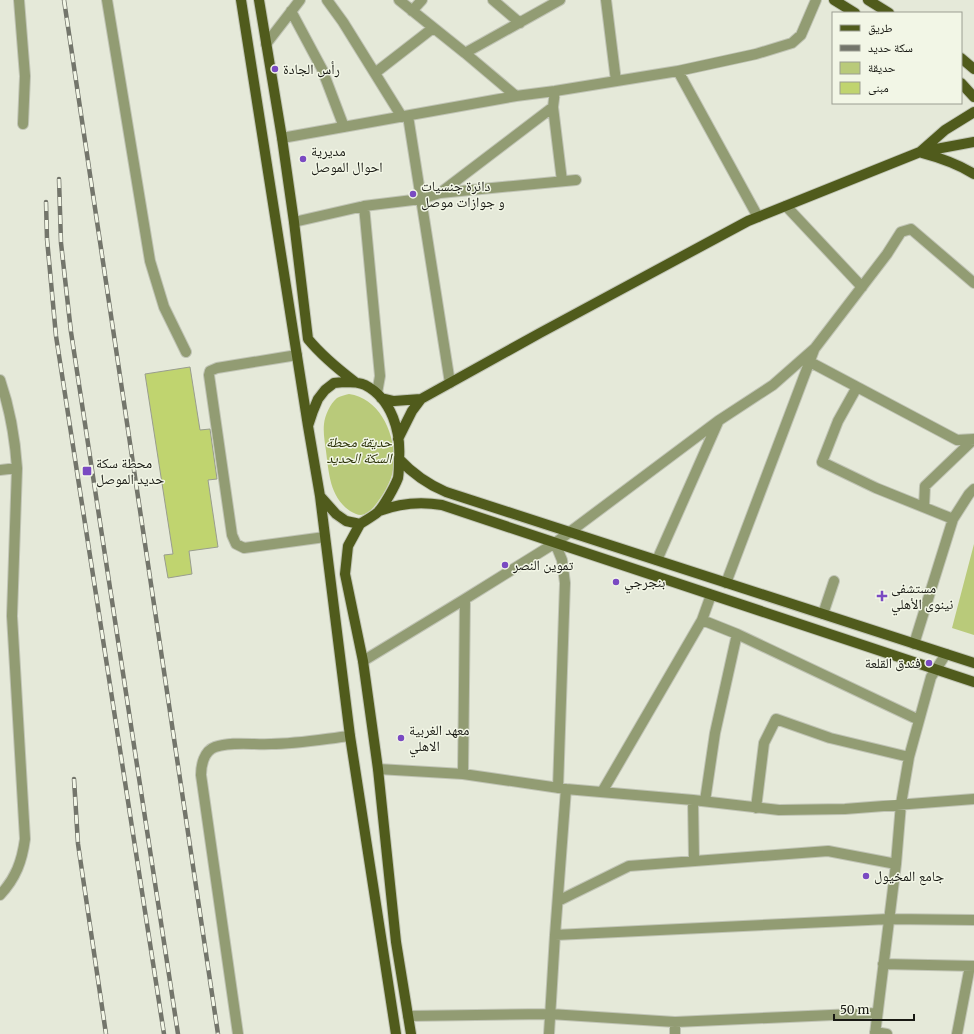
<svg xmlns="http://www.w3.org/2000/svg" width="974" height="1034" font-family="Merriweather,'Noto Naskh Arabic',serif">
  <style>
    .green { fill: #b9ca7a }
    .building { fill: #c0d46f; stroke: #999d8e }
    .lines { fill: none; stroke-linecap: round; stroke-linejoin: round }
    .minor-casing { stroke: #c0c4b5; stroke-width: 12 }
    .major-casing { stroke: #c0c4b5; stroke-width: 12 }
    .minor { stroke: #929c73; stroke-width: 10 }
    .major { stroke: #505b1c; stroke-width: 10 }
    .rail-casing { stroke: #73756b; stroke-width: 4.5 }
    .rail { stroke: #f2f6e6; stroke-width: 3; stroke-dasharray: 9; stroke-linecap: butt }
    .poi-dot { fill: #7a4ac2; stroke: #f2f6e6; stroke-width: 1.5 }
    .labels { text-anchor: middle; dominant-baseline: central; stroke-width: 3; stroke-linejoin: round; paint-order: stroke }
    .poi-label { font-size: 14px; fill: #181913; stroke: #f2f6e6; text-anchor: start }
    .park-label { font-size: 14px; font-style: italic; fill: #282f04; stroke: #f2f6e6 }
  </style>
  <rect width="100%" height="100%" fill="#e5e9d9"/>
  <!-- green -->
  <path class="green" d="M349 394C385 399 401 447 391 478 388 486 384 493 379 500 375 506 369 514 361 515 357 515 354 513 350 511 330 497 329 474 326 451 325 443 323 433 324 424 325 415 330 404 337 398 340 396 345 395 349 394Z
    M974 544V635L952 628Z"/>
  <!-- building -->
  <path class="building" d="M190 367 200 430 210 429 217 479 208 480 218 547 189 551 192 574 168 578 164 555 173 554 145 374Z"/>
  <g class="lines">
    <defs>
      <path id="minor" d="M19 0 25 76 23 124
        M107 0 150 261 164 307 186 352
        M327 0 343 22 402 117
        M399 0 465 53 516 96
        M493 0 520 23
        M606 0 616 81
        M291 11 322 69 344 127
        M412 11 422 0
        M266 44 300 0
        M465 53 560 0
        M678 71 756 54 792 43 801 35 816 0
        M375 73 433 28
        M555 91 553 107 562 181
        M408 116 450 383
        M282 138 516 96 555 91 678 71 758 217
        M440 193 553 107
        M364 206 380 376 377 393
        M786 206 862 287
        M294 222 364 206 421 199 440 193 576 180
        M297 355 217 368 210 371 209 375 232 535 236 544 244 548 325 537
        M810 362 957 440 974 439
        M0 380C10 409 15 438 17 468
        M857 387 838 421 822 462 876 488 953 519
        M0 470 17 468 12 616 25 839C22 861 16 878 0 895
        M924 507 925 486 974 439
        M555 543 562 560 565 583 558 788
        M657 560 718 422
        M726 583 814 350
        M823 614 834 581
        M702 620 737 634 715 733 705 801
        M737 634 919 720
        M914 644 953 519 969 494 974 489
        M363 661 465 599 555 543 718 421 773 385 815 348 887 254 901 232 911 229 974 283
        M378 769 463 774 566 789 693 800 779 810 845 809 974 799
        M463 774 465 599
        M602 792 702 620 711 595
        M693 800 694 861
        M756 808 764 743 776 719 830 738 909 757
        M558 901 629 866 828 851 896 864
        M555 935 889 919 974 920
        M883 964 974 966
        M408 1016 550 1014 675 1022 877 1013
        M875 1032 887 1034
        M238 1034 201 775C201 765 204 751 215 747 232 741 253 745 271 744 297 744 324 739 350 736
        M549 1034 555 935 566 789
        M675 1034V1022
        M875 1034 896 864 901 804 909 757 931 677 946 654
        M957 1034 970 966"/>
      <path id="major" d="M241 0 308 426
        M259 0 282 138 294 222 308 339C322 356 338 369 355 382
        M834 0 855 13
        M868 0 889 13
        M961 58 974 69
        M961 83 974 97
        M920 152 945 130 974 112
        M922 153C941 158 958 164 974 174
        M344 382C351 382 359 382 365 385 392 399 401 432 399 459 399 465 399 472 398 478 395 486 384 506 378 512 372 517 366 520 360 524L346 521 336 514 320 496 308 426 313 411 318 399 325 390 334 383Z
        M381 398 394 401 421 399
        M398 439 412 411 421 399 540 333 748 221 920 152 974 142
        M399 459C413 474 427 484 446 492L974 663
        M320 496 350 736 396 1034
        M379 511C400 503 419 501 442 505L974 682
        M360 524 348 546 345 574 363 661 378 769 396 942 411 1034"/>
    </defs>
    <!-- minor casing -->
    <use href="#minor" class="minor-casing"/>
    <!-- major casing -->
    <use href="#major" class="major-casing"/>
    <!-- minor -->
    <use href="#minor" class="minor"/>
    <!-- major -->
    <use href="#major" class="major"/>
    <defs>
      <path id="rail" d="M64 0 218 1034
        M59 179 61 243 71 332 178 1034
        M46 202 47 239 56 336 164 1034
        M74 779 78 844 106 1034"/>
    </defs>
    <!-- rail casing -->
    <use href="#rail" class="rail-casing"/>
    <!-- rail -->
    <use href="#rail" class="rail"/>
  </g>
  <!-- markers -->
  <g class="poi-dot">
    <circle cx="275" cy="69" r="4"/>
    <circle cx="303" cy="159" r="4"/>
    <circle cx="413" cy="194" r="4"/>
    <rect x="82" y="466" width="10" height="10" rx="2"/>
    <circle cx="505" cy="565" r="4"/>
    <circle cx="616" cy="582" r="4"/>
    <path d="M880 590h4v4h4v4h-4v4h-4v-4h-4v-4h4z"/>
    <circle cx="929" cy="663" r="4"/>
    <circle cx="401" cy="738" r="4"/>
    <circle cx="866" cy="876" r="4"/>
  </g>
  <g class="labels">
    <!-- poi labels -->
    <g class="poi-label">
      <text x="283" y="69">رأس الجادة</text>
      <text x="311" y="151">مديرية<tspan x="311" dy="16">احوال الموصل</tspan></text>
      <text x="421" y="186">دائرة جنسيات<tspan x="421" dy="16">و جوازات موصل</tspan></text>
      <text x="96" y="463">محطة سكة<tspan x="96" dy="16">حديد الموصل</tspan></text>
      <text x="513" y="565">تموين النصر</text>
      <text x="624" y="582">بنجرجي</text>
      <text x="891" y="588">مستشفى<tspan x="891" dy="16">نينوى الأهلي</tspan></text>
      <text x="921" y="663" text-anchor="end">فندق القلعة</text>
      <text x="409" y="730">معهد الغربية<tspan x="409" dy="16">الاهلي</tspan></text>
      <text x="874" y="876">جامع المخيول</text>
    </g>
    <!-- park labels -->
    <g class="park-label">
      <text x="359" y="442">حديقة محطة<tspan x="359" dy="16">السكة الحديد</tspan></text>
    </g>
  </g>
  <!-- legend -->
  <rect x="832" y="12" width="130" height="92" fill="#f2f6e6" stroke="#9b9e92"/>
  <rect x="840" y="25" width="20" height="6" fill="#505b1c" stroke="#9b9e92"/>
  <text x="868" y="32" font-size="12" fill="#181913">طريق</text>
  <rect x="840" y="45" width="20" height="6" fill="#73756b" stroke="#9b9e92"/>
  <text x="868" y="52" font-size="12" fill="#181913">سكة حديد</text>
  <rect x="840" y="62" width="20" height="12" fill="#b9ca7a" stroke="#9b9e92"/>
  <text x="868" y="72" font-size="12" fill="#181913">حديقة</text>
  <rect x="840" y="82" width="20" height="12" fill="#c0d46f" stroke="#9b9e92"/>
  <text x="868" y="92" font-size="12" fill="#181913">مبنى</text>
  <!-- scale -->
  <path d="M834 1014v6h80v-6" fill="none" stroke="#181913" stroke-width="2"/>
  <text x="840" y="1014" font-size="12" fill="#181913" stroke="#f2f6e6" stroke-width="3" paint-order="stroke">50 m</text>
</svg>
